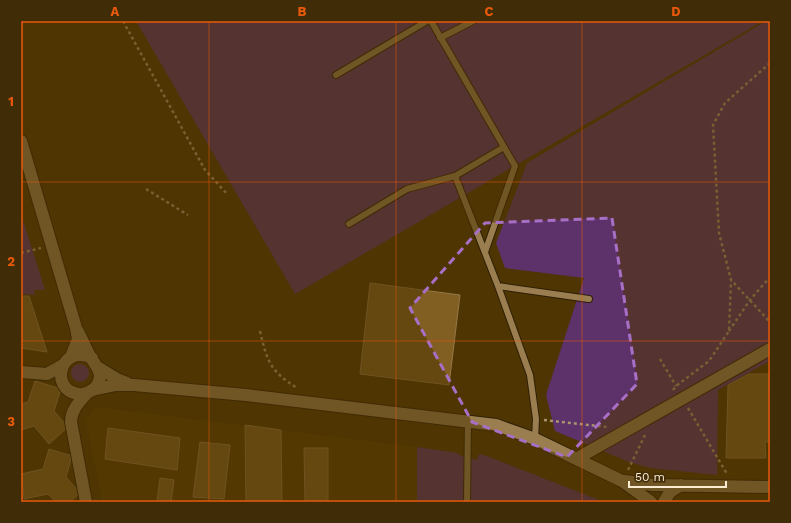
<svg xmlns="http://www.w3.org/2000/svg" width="791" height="523" font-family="'Work Sans',sans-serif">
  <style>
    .built { fill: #5c3d00 }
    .green { fill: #5d326b }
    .building { fill: #815e22; stroke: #95784a }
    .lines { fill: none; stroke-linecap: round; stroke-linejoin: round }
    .lane-casing { stroke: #2d1f07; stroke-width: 8 }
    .street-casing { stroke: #2d1f07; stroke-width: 14 }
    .secondary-casing { stroke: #2d1f07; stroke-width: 14 }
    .path { stroke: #a9946f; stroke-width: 2.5; stroke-dasharray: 3 3; stroke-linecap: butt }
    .lane { stroke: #9b7e50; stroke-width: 6 }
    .street { stroke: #9b7e50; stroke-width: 12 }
    .secondary { stroke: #9b7e50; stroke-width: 12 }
    .marked { fill: none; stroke: #a86fc6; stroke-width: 3; stroke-dasharray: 8 5; stroke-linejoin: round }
    .grid { fill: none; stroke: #e8590c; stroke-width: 1; stroke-opacity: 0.55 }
    .neatline { fill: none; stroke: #e8590c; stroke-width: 1.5 }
    .grid-label { font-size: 13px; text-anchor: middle; font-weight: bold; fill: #e8590c }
  </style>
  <rect width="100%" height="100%" fill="#4f3501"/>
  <!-- built -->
  <path class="built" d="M96 407 417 447V502H103L85 420Z"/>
  <!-- green -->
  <path class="green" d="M136 21H763L295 294Z
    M766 21H770V361L718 390 717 475 650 468 629 462 555 431 546 395 584 278 505 268 496 243 527 163Z
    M21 214 45 290H34L35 295 21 294Z
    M71 373a9 9 0 1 1 18 0a9 9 0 1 1-18 0Z
    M417 447 458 453 461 456 477 460 479 454 487 456 604 502H417Z"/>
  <!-- building -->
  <path class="building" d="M370 283 460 295 449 385 360 374Z
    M21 296H29L47 352 21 348Z
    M749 374H769L770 442H765L766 458H726L728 385Z
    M35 381 61 389 54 411 68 427 49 444 34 426 21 430V404L28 402Z
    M245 425 281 430 282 502H246Z
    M108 428 180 438 177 470 105 459Z
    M200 442 230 445 224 499 193 497Z
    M304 448H328V502H305Z
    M49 449 72 456 66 477 80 493 70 502H56L48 494 24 499 21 474 43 469Z
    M160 478 174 480 171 502H157Z"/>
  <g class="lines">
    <defs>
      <path id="lane" d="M431 21 504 147 455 176 498 286 530 375 536 419 535 439
        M440 38 473 21
        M336 75 427 21
        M349 224 407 189 455 176
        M485 252 515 166 504 147
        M498 286 589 299
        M467 502 468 421"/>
      <path id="street" d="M99 368 117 379 127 383
        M92 390 116 385H134L246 395 496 425 535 439 622 481 651 502
        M576 459 770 349
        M625 481 653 485 770 487
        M664 502 670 492 681 485"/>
      <path id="secondary" d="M21 141 76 328 78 339 71 357
        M77 330C82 339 86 349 91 358 98 368 105 377 95 388 90 392 84 395 78 394 48 389 61 343 92 358
        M21 372 47 374 63 365
        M86 502 71 422C71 410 79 402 87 393"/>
    </defs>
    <!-- lane casing -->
    <use href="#lane" class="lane-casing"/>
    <!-- street casing -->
    <use href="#street" class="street-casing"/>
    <!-- secondary casing -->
    <use href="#secondary" class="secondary-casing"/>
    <!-- path -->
    <path class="path" d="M123 21 205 170 228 195
      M770 63 725 103 713 125 719 233 731 280 770 322
      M146 189 188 215
      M21 253 41 248
      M260 331C267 361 270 371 297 388
      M729 331 750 300 770 277
      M660 359 676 386
      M673 390 676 386 709 361 729 331 731 281
      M688 408 727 474
      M544 420 607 427
      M628 470 646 433"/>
    <!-- lane -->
    <use href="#lane" class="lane"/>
    <!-- street -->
    <use href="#street" class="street"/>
    <!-- secondary -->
    <use href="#secondary" class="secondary"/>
  </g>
  <!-- marked area -->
  <path d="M0 0H791V523H0ZM612 218 637 384 567 457 472 422 410 308 485 223Z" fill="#4f3501" fill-opacity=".55" fill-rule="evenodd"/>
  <path class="marked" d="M612 218 637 384 567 457 472 422 410 308 485 223Z"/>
  <!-- grid -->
  <path class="grid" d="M209 21V502M396 21V502M582 21V502M21 182H770M21 341H770"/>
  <!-- border -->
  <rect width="791" height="523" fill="none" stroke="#412c08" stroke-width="44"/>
  <!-- scale -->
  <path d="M629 481v6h97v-6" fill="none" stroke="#fbebd3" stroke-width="2"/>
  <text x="635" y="481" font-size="12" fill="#fbebd3" stroke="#412c08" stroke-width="3" paint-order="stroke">50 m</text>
  <rect x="22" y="22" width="747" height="479" class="neatline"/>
  <g class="grid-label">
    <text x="115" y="16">A</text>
    <text x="302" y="16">B</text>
    <text x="489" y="16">C</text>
    <text x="676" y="16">D</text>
    <text x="11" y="106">1</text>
    <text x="11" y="266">2</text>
    <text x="11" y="426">3</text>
  </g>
</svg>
